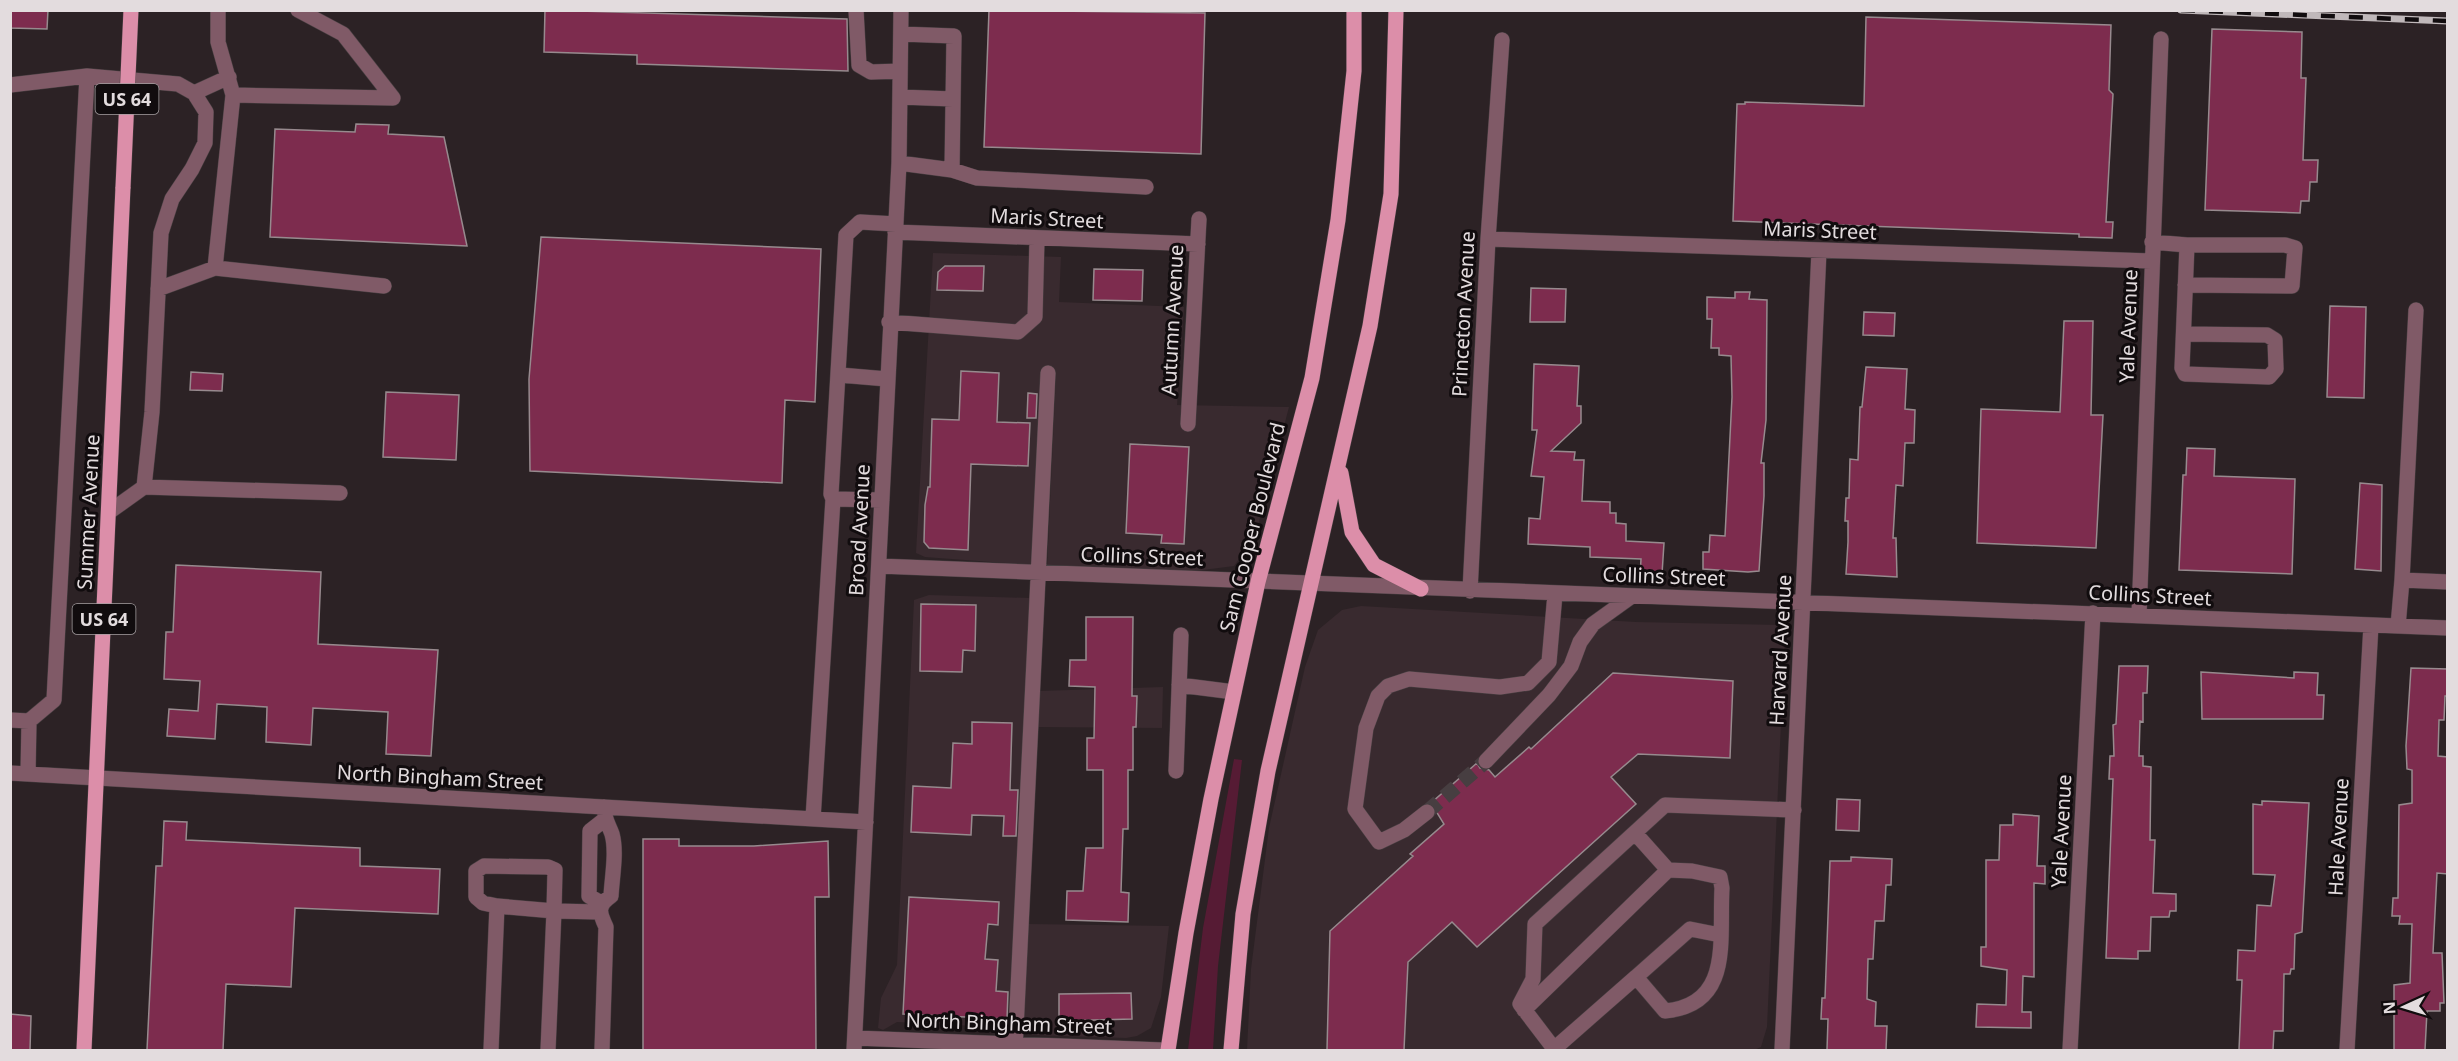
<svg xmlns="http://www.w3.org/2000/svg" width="2458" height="1061" font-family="'Noto Sans',sans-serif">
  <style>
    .built { fill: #392a2f }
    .green { fill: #561b34 }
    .building { fill: #7d2c4e; stroke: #978a8e; stroke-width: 1.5 }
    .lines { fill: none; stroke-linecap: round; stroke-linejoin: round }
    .minor-tunnel { stroke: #473e41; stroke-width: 15; stroke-dasharray: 15 8; stroke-linecap: butt }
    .minor-casing { stroke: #494043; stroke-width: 16 }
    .major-casing { stroke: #494043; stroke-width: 16 }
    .minor { stroke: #805a67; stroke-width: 15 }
    .major { stroke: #dc8ea9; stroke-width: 15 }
    .rail-casing { stroke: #c0b8ba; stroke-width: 7 }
    .rail { stroke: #110c0e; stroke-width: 4.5; stroke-dasharray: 14; stroke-linecap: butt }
    .major-bridge-casing { stroke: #494043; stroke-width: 16; stroke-linecap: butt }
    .major-bridge { stroke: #dc8ea9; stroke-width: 15 }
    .labels { text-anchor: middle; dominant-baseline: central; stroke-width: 6; stroke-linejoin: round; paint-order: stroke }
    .shield { fill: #110c0e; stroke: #a49ea0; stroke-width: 1.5 }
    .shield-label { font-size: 18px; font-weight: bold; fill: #e3dcde }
    .street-label { font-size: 20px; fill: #e3dcde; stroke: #110c0e }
  </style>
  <rect width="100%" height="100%" fill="#2c2225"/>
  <!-- built -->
  <path class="built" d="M933 253 1061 257 1059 302 1184 307 1177 405 1289 407 1255 537 1234 566 1187 572 1047 566 1056 373 1043 372 1032 565 925 557 916 553Z
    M929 595 1030 598 1013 1028 897 1022 883 1030 878 1028 881 998 897 965 914 600Z
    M1361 606 1636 622 1782 625 1785 637 1767 1027 1761 1047 1754 1050H1247L1251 969 1269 828 1305 667 1318 630 1342 610Z
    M1163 687 1162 728 1038 727 1039 691Z
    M1028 924 1169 926 1161 997 1151 1028 1137 1036 1126 1038 1033 1035 1025 1032 1023 1026Z"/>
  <!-- green -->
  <path class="green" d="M1234 759 1242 760 1218 966 1213 1050H1188L1203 928Z"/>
  <!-- building -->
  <path class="building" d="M10 10H48L47 29 10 28Z
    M545 10 847 19 848 71 637 64V55L544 52Z
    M989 10 1205 13 1201 154 984 147Z
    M1866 17 2111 25 2109 90 2113 94 2106 222H2113L2112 238 2079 237V234L1733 221 1737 104H1745V102L1864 106Z
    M2212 29 2302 32 2301 78H2306L2303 160H2318L2317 182H2310L2309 201H2301L2300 213 2205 210Z
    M356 124 389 125 388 134 444 137 467 246 270 237 275 129 355 132Z
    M541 237 821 249 815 402 785 400 782 483 530 471 529 379Z
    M945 266H984L983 291 937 290 938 272Z
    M1094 269 1143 270 1142 301 1093 300Z
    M1531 288 1566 289 1565 322H1530Z
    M1735 292H1750L1749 299 1767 300 1766 420 1761 463H1764V496L1759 571 1748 572 1703 569V552H1709L1710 535 1725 536 1732 397 1731 356 1719 355V348H1711L1712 319H1707V297L1735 298Z
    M2330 306 2366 307 2364 398 2327 397Z
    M1864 312 1895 313 1894 336 1863 335Z
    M2064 321H2093L2091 415H2103L2096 548 1977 543 1981 409 2060 412Z
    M1534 364 1579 366 1577 406H1581V423L1551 451 1575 452 1574 460H1584L1582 501 1610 502V513H1616V523L1626 524V541L1664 543 1662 574H1657L1656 578 1640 577 1641 559 1590 557V547L1528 544 1529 518 1540 519 1544 477 1531 476 1537 430H1532Z
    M1866 367 1907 369 1905 409 1915 410 1914 443H1905L1903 486 1896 485 1893 538H1896L1897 577 1846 574 1848 542V521H1845L1846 498H1849L1850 459 1858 460 1860 407H1862Z
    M961 371 999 373 997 422 1030 423 1028 466 971 464 968 550 929 548 924 542 925 505 928 487H930L932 419 959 420Z
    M191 372 223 374 222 391 190 390Z
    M386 392 459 395 456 460 383 457Z
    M1028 393 1037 394 1036 418H1027Z
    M1130 444 1189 447 1184 544 1161 543 1162 535 1126 533Z
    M2187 448 2215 449 2214 476 2295 479 2292 574 2179 570 2183 475H2186Z
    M2360 483 2382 485 2381 571 2355 569Z
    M176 565 321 572 318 644 438 650 431 756 386 754 388 712 313 708 311 745 266 742 267 707 217 704 215 739 167 736 169 709 198 711 200 681 164 679 166 632H173Z
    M921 604 976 605 975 651 963 650 962 672 920 671Z
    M1086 617H1133L1132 696H1137L1136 727H1133V770H1128V829H1123L1121 892 1129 893 1128 922 1066 920 1067 891H1083L1086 848H1103V770H1087V738H1094L1095 687 1069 686 1070 660H1086Z
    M2119 666H2148L2147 693H2143V722L2140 721 2139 756H2143V766L2151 767 2150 840H2155L2153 893 2176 894V911H2170L2169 917H2151L2150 951H2138V959L2106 958 2113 779H2109L2110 756H2114L2113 725 2116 724Z
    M2411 668 2448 669V696H2445L2444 720H2439L2438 756 2448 757V874L2437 873 2433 953H2442L2444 1003H2440V1011H2427L2425 1050H2394V985L2410 983 2412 924H2399L2400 916H2392L2393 898H2398L2399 805 2412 803V770L2407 769 2406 746Z
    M2201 672 2294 678V672L2318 673 2317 695H2324L2323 719H2202Z
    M1613 673 1733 681 1730 758 1638 754 1611 777 1636 804 1477 947 1452 922 1408 962 1404 1050H1327L1330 931 1413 856 1410 854 1444 824 1431 803 1477 763 1480 768 1489 770 1495 777 1529 747 1531 749Z
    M972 722 1012 723 1010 790H1018L1016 836H1003L1004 816 972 815 971 835 911 832 913 786 951 788 953 743 972 744Z
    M1837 799 1860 800 1859 831 1836 830Z
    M2262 801 2309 803 2302 932 2295 934 2294 969H2291L2290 974H2284L2283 1031H2274L2273 1050H2239L2242 980H2237L2238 950 2255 951 2257 905 2271 906 2275 875 2253 874V804L2262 805Z
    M2013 814 2039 816 2037 866H2045V884L2034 883V977L2023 976 2022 1012H2031V1028L1976 1027 1977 1004 2006 1005 2007 970 1981 966V947H1986V860H1999L2000 825H2013Z
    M164 821 187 822 186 840 360 848V866L440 869 438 914 295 908 291 987 226 984 223 1050H147L156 866H162Z
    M643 839H679V846H754L828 841 829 897H815L816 1050H643Z
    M1851 857 1892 859 1891 885H1886L1884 921H1875L1873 959H1868L1867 999 1876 1002 1875 1026H1887L1886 1050H1827L1828 1019H1821L1822 998H1825L1830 861H1851Z
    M909 897 999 902 998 925 988 924 985 959 998 960 996 991 1008 992 1007 1019 903 1014Z
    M1131 993 1132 1019 1059 1021V994Z
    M10 1014 31 1016 30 1050H10Z"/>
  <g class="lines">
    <!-- minor-tunnel -->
    <path class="minor-tunnel" d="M1427 812 1486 761"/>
    <defs>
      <path id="minor" d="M856 10 859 65 871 72 900 71
        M87 76 178 84 194 93 206 112 205 143 192 169 172 199 161 233 152 412 144 487 109 512
        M10 85 87 76 54 700 29 721
        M194 93 229 77
        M233 95 393 98 343 34 298 10
        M900 97 953 99
        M899 163 952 170 954 36 901 34
        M952 170 977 178 1146 187
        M895 232 1198 244
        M1488 239 2151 261
        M2152 242 2187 245 2182 368 2185 374 2269 377 2276 369 2275 340 2267 335 2184 334
        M215 268 384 286
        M2185 285 2292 286 2295 248 2285 245H2187
        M158 289 215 268 233 95 218 42V10
        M889 322 1018 332 1035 317 1037 239
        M840 375 887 379
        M1188 424 1199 219
        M144 487 340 493
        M882 500 833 499 831 494 846 235 860 222 896 224
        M879 566 2448 628
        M2402 580 2416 310
        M1470 591 1488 239 1502 40
        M2139 615 2161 39
        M2398 626 2402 580 2448 582
        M1179 685 1234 692
        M10 720 29 721 28 774
        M1486 761 1549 695 1571 666 1580 642 1593 624 1632 596
        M1176 771 1181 635
        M10 773 866 822
        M1427 812 1404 830 1379 842 1355 809 1366 728 1378 696 1388 686 1409 679 1500 687 1528 683 1549 662 1555 594
        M813 819 833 499
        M601 903 589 896 590 831 604 820
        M497 906 554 911 548 1050
        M1636 977 1690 929 1720 935
        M1524 1010 1668 870
        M855 1038 1162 1050
        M1554 1049 1636 977 1665 1011C1733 1005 1719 940 1722 888L1720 877 1692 871 1668 870 1635 833
        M491 1050 497 906 483 903 476 897V871L484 866 548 867 555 870 554 911 599 912
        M602 1050 606 927C599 912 597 906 611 896 612 877 617 852 612 834 608 823 604 819 604 807
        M854 1050 899 163 901 10
        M1015 1050 1048 373
        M1555 1050 1520 1004 1533 979 1535 924 1665 805 1794 810
        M1782 1050 1819 251
        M2070 1050 2093 613
        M2347 1050 2371 625"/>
      <path id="major" d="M1341 473 1352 532 1374 565 1421 589
        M84 1050 123 187
        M1168 1050 1186 933 1211 799 1258 582 1312 378 1338 220 1354 71V10
        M1231 1050 1243 914 1268 771 1370 326 1391 194 1396 10"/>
    </defs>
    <!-- minor casing -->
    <use href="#minor" class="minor-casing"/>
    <!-- major casing -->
    <use href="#major" class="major-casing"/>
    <!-- minor -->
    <use href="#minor" class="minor"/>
    <!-- major -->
    <use href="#major" class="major"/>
    <defs>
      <path id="rail" d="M2181 10 2448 21"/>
    </defs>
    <!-- rail casing -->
    <use href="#rail" class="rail-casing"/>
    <!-- rail -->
    <use href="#rail" class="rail"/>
    <defs>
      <path id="major-bridge" d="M123 187 131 10"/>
    </defs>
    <!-- major-bridge casing -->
    <use href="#major-bridge" class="major-bridge-casing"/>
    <!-- major-bridge -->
    <use href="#major-bridge" class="major-bridge"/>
  </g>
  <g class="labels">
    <!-- shield labels -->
    <g class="shield">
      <rect x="95.5" y="84" width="63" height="30" rx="4.5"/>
      <rect x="72.5" y="604" width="63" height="30" rx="4.5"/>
    </g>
    <g class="shield-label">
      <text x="127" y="99">US 64</text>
      <text x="104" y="619">US 64</text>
    </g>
    <!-- street labels -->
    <g class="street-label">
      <text transform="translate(1047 218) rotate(3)">Maris Street</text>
      <text transform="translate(1820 230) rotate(2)">Maris Street</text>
      <text transform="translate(1463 314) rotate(-87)">Princeton Avenue</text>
      <text transform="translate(1172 320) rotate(-87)">Autumn Avenue</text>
      <text transform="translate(2128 326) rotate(-88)">Yale Avenue</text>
      <text transform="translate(88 512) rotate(-87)">Summer Avenue</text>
      <text transform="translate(1252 527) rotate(-76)">Sam Cooper Boulevard</text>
      <text transform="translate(859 530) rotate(-87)">Broad Avenue</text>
      <text transform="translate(1142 556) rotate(2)">Collins Street</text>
      <text transform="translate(1664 576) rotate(2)">Collins Street</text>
      <text transform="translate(2150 595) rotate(3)">Collins Street</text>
      <text transform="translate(1780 650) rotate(-87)">Harvard Avenue</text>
      <text transform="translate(440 777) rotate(3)">North Bingham Street</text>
      <text transform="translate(2061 831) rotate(-87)">Yale Avenue</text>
      <text transform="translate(2338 837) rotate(-87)">Hale Avenue</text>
      <text transform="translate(1009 1023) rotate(2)">North Bingham Street</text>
    </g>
  </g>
  <!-- border -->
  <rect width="2458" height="1061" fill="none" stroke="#e3dcde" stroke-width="24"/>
  <!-- north arrow -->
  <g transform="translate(2404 1007) rotate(266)" stroke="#110c0e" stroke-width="4.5" paint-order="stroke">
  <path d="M0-4.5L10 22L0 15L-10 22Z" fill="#e3dcde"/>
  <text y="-9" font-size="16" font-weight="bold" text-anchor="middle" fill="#e3dcde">N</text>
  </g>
</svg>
